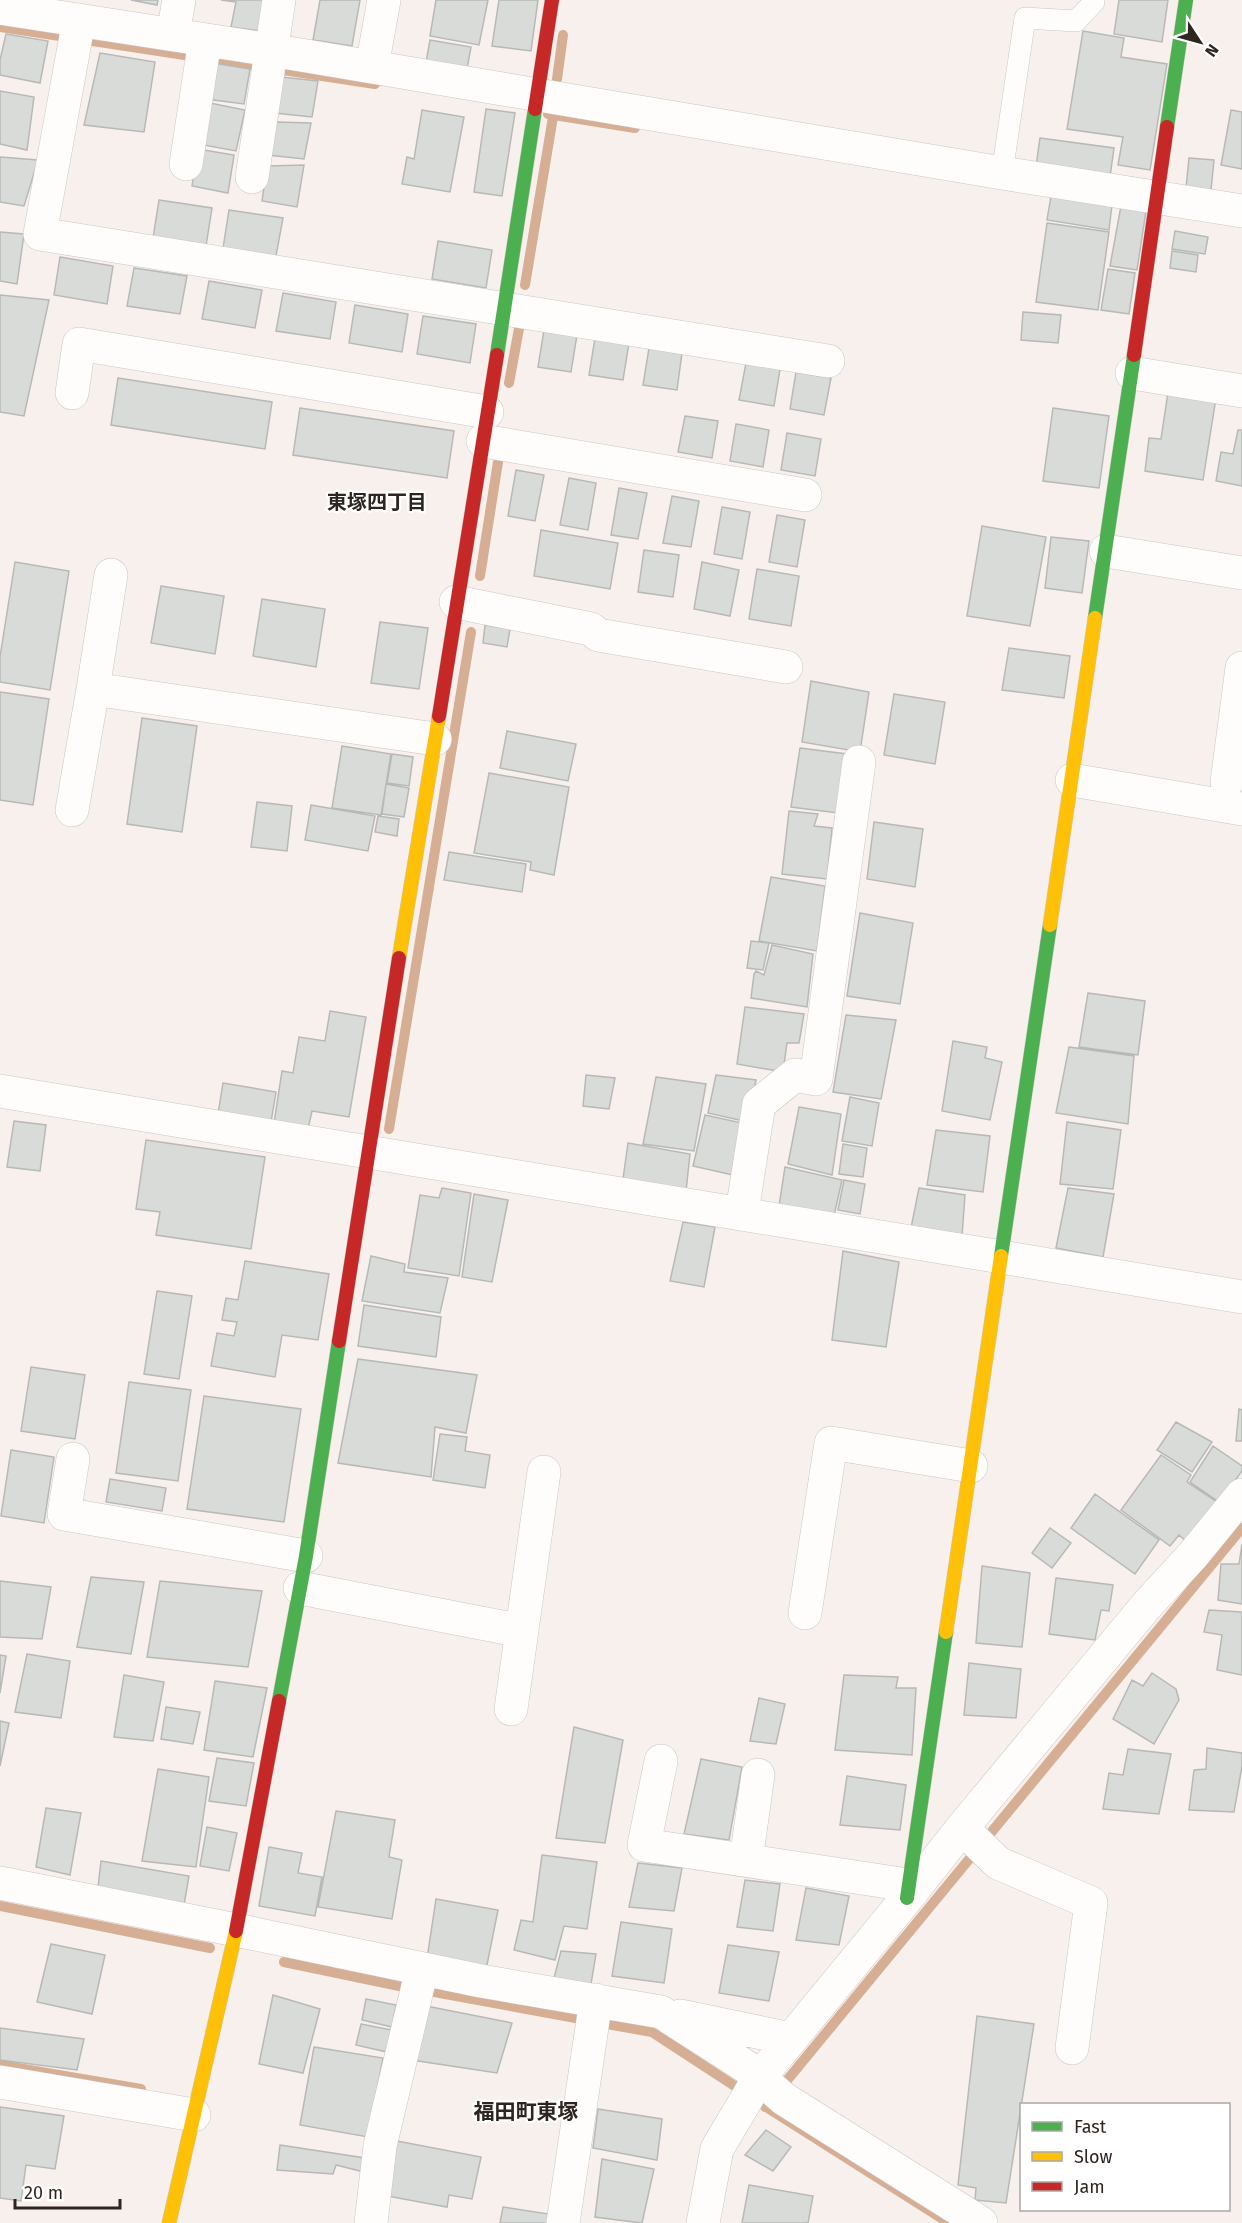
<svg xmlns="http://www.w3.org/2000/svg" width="1242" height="2223" font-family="'Fira Sans','Noto Sans JP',sans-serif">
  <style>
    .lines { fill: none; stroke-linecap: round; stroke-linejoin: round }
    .stream { stroke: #d5ae94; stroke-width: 10 }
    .building { fill: #d9dbd9; stroke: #b7b9b7; stroke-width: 1.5 }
    .lane-casing { stroke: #cdc5c1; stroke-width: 22 }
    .street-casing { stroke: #cdc5c1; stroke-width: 34 }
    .fast-casing { stroke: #cdc5c1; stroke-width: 15 }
    .slow-casing { stroke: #cdc5c1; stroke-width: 15 }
    .jam-casing { stroke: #cdc5c1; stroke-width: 15 }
    .lane { stroke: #fefdfc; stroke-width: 21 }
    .street { stroke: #fefdfc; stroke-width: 33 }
    .fast { stroke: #4caf50; stroke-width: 14 }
    .slow { stroke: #ffc107; stroke-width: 14 }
    .jam { stroke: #c62828; stroke-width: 14 }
    .labels { text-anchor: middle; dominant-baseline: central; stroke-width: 4.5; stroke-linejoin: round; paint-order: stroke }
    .neighbourhood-label { font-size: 20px; font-weight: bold; fill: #2e2520; stroke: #fff }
    .quarter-label { font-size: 21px; font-weight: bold; fill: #2e2520; stroke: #fff }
  </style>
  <rect width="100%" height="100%" fill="#f8f0ec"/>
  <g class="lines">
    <!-- stream -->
    <path class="stream" d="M0 27 375 84
      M557 79 563 35
      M548 114 635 128
      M525 285 554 111
      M509 383 520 323
      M480 576 498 462
      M389 1129 471 632
      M0 1906 210 1948
      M284 1962 404 1987
      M429 1991 581 2019
      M601 2023 652 2032 747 2094
      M0 2065 141 2089
      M760 2103 949 2223
      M765 2107 1242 1528"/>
  </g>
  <!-- building -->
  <path class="building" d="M131 0H158L157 5Z
    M221 0H264L260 31 231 27 236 2Z
    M320 0H360L352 46 313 40Z
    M436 0H488L479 45 430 36Z
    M499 0H538L531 51 492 46Z
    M1119 0H1168L1162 42 1114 34Z
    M1083 31 1124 38 1121 57 1167 64 1150 170 1118 165 1123 137 1067 129Z
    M6 34 48 41 40 83 0 75V60Z
    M430 40 471 47 467 69 426 62Z
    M100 53 155 62 144 132 84 125Z
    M213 63 250 69 244 104 206 99Z
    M281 77 318 81 312 117 275 113Z
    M0 91 34 97 27 150 0 144Z
    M205 102 245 110 236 151 198 144Z
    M486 109 515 113 502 196 474 192Z
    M422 110 464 117 450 192 402 184 407 157 414 159Z
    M1231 110 1242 112V169L1221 165Z
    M276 122 311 123 304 159 268 155Z
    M1040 138 1114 148 1110 177 1036 166Z
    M198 149 234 155 228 193 192 186Z
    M0 157 38 160 24 206 0 202Z
    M1189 158 1214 160 1211 190 1186 188Z
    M304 165 297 207 262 201 267 166Z
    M1051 196 1112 205 1109 230 1047 220Z
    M159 200 212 208 206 246 153 238Z
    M1121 206 1146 211 1137 270 1110 266Z
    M229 210 283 218 276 256 223 248Z
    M1047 223 1109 232 1098 310 1036 302Z
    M1175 231 1208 237 1205 254 1172 249Z
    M0 232 24 234 17 284 0 281Z
    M438 241 492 250 486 288 432 279Z
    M1172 251 1198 255 1196 272 1170 268Z
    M60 257 113 266 107 304 54 295Z
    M134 268 187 276 180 314 127 306Z
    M1108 269 1135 273 1129 314 1101 310Z
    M209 281 262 290 255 328 202 319Z
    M283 293 336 302 330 339 276 331Z
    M0 295 49 300 24 416 0 412Z
    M355 305 408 314 402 352 349 343Z
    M1023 312 1061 315 1058 343 1021 340Z
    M423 316 476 324 470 363 417 354Z
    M544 330 577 335 571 372 538 367Z
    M595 338 629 343 623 380 589 375Z
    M649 348 682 353 677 390 643 385Z
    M746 363 780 369 774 406 739 400Z
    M796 372 831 378 824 415 790 409Z
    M118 378 272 402 265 449 111 425Z
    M1168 392 1216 398 1203 480 1145 471 1149 438 1161 439Z
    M300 408 454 431 447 478 293 455Z
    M1053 408 1109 416 1099 488 1043 481Z
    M685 416 718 421 712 458 678 452Z
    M736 424 769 430 763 467 730 461Z
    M1238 430H1242V486L1216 481 1221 452 1233 454Z
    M787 433 821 439 815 476 781 470Z
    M516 470 544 475 535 521 508 516Z
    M569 478 596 483 588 530 560 525Z
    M619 488 647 493 638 539 611 535Z
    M672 496 699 501 691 547 663 543Z
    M722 507 750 512 742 559 714 554Z
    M777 515 805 520 797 567 769 562Z
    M982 526 1046 537 1030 626 967 616Z
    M541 530 618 543 610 589 534 576Z
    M1051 537 1089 541 1082 593 1045 588Z
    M644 550 679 555 673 597 638 592Z
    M15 562 69 571 50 690 0 682V657Z
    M702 562 739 570 730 616 694 609Z
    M757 569 799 576 791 626 749 619Z
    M161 586 224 596 215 654 151 643Z
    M262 599 325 609 316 667 253 656Z
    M380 622 428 628 419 689 371 683Z
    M485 625 510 629 507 647 483 643Z
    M1009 648 1070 656 1064 698 1002 690Z
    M811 681 869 692 860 752 802 742Z
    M0 692 49 699 33 805 0 800Z
    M894 694 945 702 935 764 884 755Z
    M142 718 197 726 182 832 127 824Z
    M507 731 576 744 568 781 500 768Z
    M342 746 391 754 381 815 332 808Z
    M800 748 847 754 838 813 791 807Z
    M392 754 413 757 409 786 387 783Z
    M489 773 569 787 554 875 530 870 531 862 474 853Z
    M386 784 409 788 404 817 382 814Z
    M257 802 292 806 287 851 251 847Z
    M311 805 375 816 368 851 305 840Z
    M789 811 818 814 814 826 832 828 827 879 782 874Z
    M378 816 399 819 397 836 375 832Z
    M874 822 923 829 915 887 867 879Z
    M449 852 526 864 522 892 444 880Z
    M771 877 825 886 817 951 759 941Z
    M860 913 913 923 900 1004 847 996Z
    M751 941 769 943 763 970 747 968Z
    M772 945 813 954 807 1007 751 998 754 974 756 971 764 975Z
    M1088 993 1145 1001 1138 1055 1079 1047Z
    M745 1007 804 1014 799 1043H787L783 1072 737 1064Z
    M330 1011 366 1017 349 1117 312 1111 308 1129 274 1123 282 1071 293 1073 299 1037 325 1041Z
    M846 1015 896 1020 881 1099 833 1092Z
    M953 1041 987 1047 985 1058 1002 1062 990 1120 942 1111Z
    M1069 1047 1134 1056 1128 1124 1056 1113Z
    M586 1075 615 1078 609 1109 583 1106Z
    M716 1075 756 1080 748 1122 708 1113Z
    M656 1077 706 1084 694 1151 643 1144Z
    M223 1083 276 1092 271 1122 218 1114Z
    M850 1097 879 1103 872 1146 842 1141Z
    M799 1107 841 1114 832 1175 788 1164Z
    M705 1115 742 1123 733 1175 693 1166Z
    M14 1121 46 1125 40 1171 7 1167Z
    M1067 1122 1121 1130 1113 1189 1060 1184Z
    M936 1130 990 1136 983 1192 927 1185Z
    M146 1140 265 1157 251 1249 156 1235 160 1212 136 1209Z
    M628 1143 690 1154 686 1191 623 1179Z
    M843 1144 867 1148 863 1177 839 1174Z
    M785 1167 842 1180 834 1216 779 1206Z
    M844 1180 865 1184 860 1214 838 1210Z
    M442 1188 471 1193 459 1276 408 1268 420 1195 439 1198Z
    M919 1188 965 1195 962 1236 911 1228Z
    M1068 1188 1114 1194 1103 1257 1056 1248Z
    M474 1194 508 1200 492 1282 462 1277Z
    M683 1222 715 1227 704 1287 670 1281Z
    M843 1251 899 1262 886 1347 832 1340Z
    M371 1256 405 1264 404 1272 448 1278 440 1313 362 1301Z
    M245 1261 329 1274 318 1340 282 1335 275 1377 211 1366 217 1333 234 1336 237 1322 222 1320 226 1298 238 1300Z
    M157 1291 192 1296 179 1379 144 1374Z
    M364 1305 441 1317 436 1357 358 1346Z
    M358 1359 477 1375 466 1433 435 1427 431 1477 338 1463Z
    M31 1367 85 1375 75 1439 21 1431Z
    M129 1382 191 1390 178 1481 116 1473Z
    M204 1396 301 1409 284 1522 187 1509Z
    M1239 1409 1242 1410V1441H1236Z
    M1176 1422 1212 1442 1192 1472 1157 1450Z
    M440 1434 467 1437 465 1451 490 1455 485 1488 433 1480Z
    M1213 1446 1242 1466V1471L1219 1502 1190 1482Z
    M11 1450 54 1457 44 1523 1 1516Z
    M1161 1455 1191 1475 1187 1482 1217 1502 1188 1543 1179 1535 1170 1546 1121 1510Z
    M110 1479 166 1488 162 1511 106 1502Z
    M1095 1494 1159 1540 1135 1574 1071 1528Z
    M1050 1528 1071 1543 1052 1568 1032 1553Z
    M1242 1544V1604L1218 1600 1221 1564H1239Z
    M982 1566 1030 1573 1022 1647 976 1643Z
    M91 1577 144 1582 131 1654 77 1647Z
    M1056 1578 1113 1585 1109 1611 1101 1610 1095 1640 1049 1634Z
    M0 1581 51 1587 42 1639 0 1637Z
    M160 1581 262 1591 248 1667 147 1657Z
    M1209 1610 1242 1612V1675L1217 1670 1222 1635 1204 1632Z
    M27 1654 70 1661 61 1718 15 1712Z
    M0 1655 6 1656 0 1693Z
    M969 1663 1021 1669 1016 1718 964 1715Z
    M1152 1673 1176 1689 1179 1700 1154 1744 1113 1719 1132 1680 1143 1686Z
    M124 1675 164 1682 153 1741 114 1737Z
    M844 1675 898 1677 896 1688H916L912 1755 835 1750Z
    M215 1681 267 1688 253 1757 204 1750Z
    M759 1698 785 1704 776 1744 750 1741Z
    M166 1707 200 1712 193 1744 161 1739Z
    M0 1721 9 1723 0 1766Z
    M574 1727 623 1740 605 1843 556 1838Z
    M1207 1748 1242 1753V1766L1234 1812 1189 1810 1194 1770 1206 1769Z
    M1128 1749 1171 1754 1159 1814 1103 1809 1109 1773 1123 1775Z
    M217 1758 254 1763 246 1806 209 1801Z
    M701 1759 742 1767 729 1840 684 1834Z
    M158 1769 209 1777 196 1867 142 1861Z
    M847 1776 906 1785 900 1830 840 1825Z
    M46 1808 81 1813 70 1875 36 1867Z
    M336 1811 395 1820 389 1857 402 1860 392 1919 318 1907Z
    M207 1827 237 1833 229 1871 200 1866Z
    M269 1847 302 1853 298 1873 322 1877 315 1916 259 1906Z
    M542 1855 597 1862 587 1929 564 1926 555 1960 514 1950 521 1920 533 1922Z
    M101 1861 189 1876 183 1911 97 1896Z
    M638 1863 682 1868 674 1911 629 1907Z
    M745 1880 780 1884 773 1931 737 1927Z
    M806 1888 849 1896 839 1945 796 1940Z
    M436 1899 498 1910 486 1970 427 1959Z
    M621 1922 672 1929 664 1983 612 1976Z
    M51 1944 105 1955 92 2014 37 2002Z
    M728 1945 779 1952 769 2001 719 1993Z
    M561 1951 596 1954 591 1984 554 1978Z
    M273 1995 320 2009 303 2073 259 2064Z
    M366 1999 396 2005 392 2027 362 2020Z
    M421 2005 512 2023 497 2073 412 2060Z
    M977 2016 1034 2024 1006 2203 975 2200 976 2188 958 2185Z
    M361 2024 392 2030 387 2052 356 2045Z
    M0 2028 84 2039 77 2070 0 2060Z
    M314 2047 383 2058 368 2137 300 2125Z
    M0 2107 64 2116 55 2169 26 2165 21 2201 0 2198Z
    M598 2109 662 2119 657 2160 593 2148Z
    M766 2130 791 2147 773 2171 745 2155Z
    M397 2141 481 2157 472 2199 449 2195 447 2207 387 2196Z
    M280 2145 365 2158 364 2172 336 2165 333 2174 277 2170Z
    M602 2159 654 2169 642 2223 595 2217Z
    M749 2185 813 2196 808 2223H742Z
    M503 2207 555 2215 553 2223H500Z"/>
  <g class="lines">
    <defs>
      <path id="lane" d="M1002 173 1025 18 1076 21 1094 2"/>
      <path id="street" d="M0 8 271 50 1002 173 1242 211
        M79 20 40 234 828 361
        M173 34 179 0
        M372 67 384 0
        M186 164 205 40
        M252 177 279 0
        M1132 373 1242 391
        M72 393 79 344 487 412
        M483 441 805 495
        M1106 551 1242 573
        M456 602 591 629 598 635 786 667
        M93 689 111 575
        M1072 780 1242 809
        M1227 782 1242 668
        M72 810 93 689 435 739
        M0 1091 1242 1297
        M742 1212 759 1104 795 1075 816 1079 859 762
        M73 1459 64 1514 306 1556
        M300 1588 522 1631
        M805 1613 831 1443 971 1466
        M511 1709 544 1472
        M661 1761 644 1845 908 1885
        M962 1828 998 1863 1091 1903 1072 2048
        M746 1860 758 1775
        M0 1883 236 1930 481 1981 661 2012 748 2068 784 2099 981 2223
        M680 2016 791 2039
        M0 2082 194 2115
        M371 2223 380 2146 422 1969
        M563 2223 596 2000
        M703 2223 717 2149 759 2078 907 1898 962 1828 1147 1605 1193 1555 1242 1495"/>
      <path id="fast" d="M1167 127 1186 0
        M497 355 535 109
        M1095 618 1134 355
        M1001 1256 1050 925
        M279 1701 306 1556 339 1341
        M907 1898 946 1632"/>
      <path id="slow" d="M1050 925 1095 618
        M399 958 439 716
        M946 1632 1001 1256
        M169 2223 236 1931"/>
      <path id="jam" d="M535 109 552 0
        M1134 355 1167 127
        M439 716 497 355
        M339 1341 399 958
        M236 1931 279 1701"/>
    </defs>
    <!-- lane casing -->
    <use href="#lane" class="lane-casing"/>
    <!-- street casing -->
    <use href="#street" class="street-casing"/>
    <!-- fast casing -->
    <use href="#fast" class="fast-casing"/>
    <!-- slow casing -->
    <use href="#slow" class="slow-casing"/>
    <!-- jam casing -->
    <use href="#jam" class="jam-casing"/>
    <!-- lane -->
    <use href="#lane" class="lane"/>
    <!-- street -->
    <use href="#street" class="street"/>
    <!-- fast -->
    <use href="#fast" class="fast"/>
    <!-- slow -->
    <use href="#slow" class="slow"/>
    <!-- jam -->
    <use href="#jam" class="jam"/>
  </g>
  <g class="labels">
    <!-- neighbourhood labels -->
    <g class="neighbourhood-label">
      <text x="377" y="502">東塚四丁目</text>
    </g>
    <!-- quarter labels -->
    <g class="quarter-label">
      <text x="526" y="2112">福田町東塚</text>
    </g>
  </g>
  <!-- legend -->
  <rect x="1020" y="2103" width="210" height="108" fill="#ffffff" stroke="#aba8a6" stroke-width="1.5"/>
  <rect x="1032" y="2122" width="30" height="9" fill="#4caf50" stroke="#aba8a6" stroke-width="1.5"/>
  <text x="1074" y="2133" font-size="18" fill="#2e2520">Fast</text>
  <rect x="1032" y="2152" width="30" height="9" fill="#ffc107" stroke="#aba8a6" stroke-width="1.5"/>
  <text x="1074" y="2163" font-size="18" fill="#2e2520">Slow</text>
  <rect x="1032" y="2182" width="30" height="9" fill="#c62828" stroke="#aba8a6" stroke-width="1.5"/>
  <text x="1074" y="2193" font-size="18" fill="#2e2520">Jam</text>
  <!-- north arrow -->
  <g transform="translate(1200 42) rotate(126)" stroke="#ffffff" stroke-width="4.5" paint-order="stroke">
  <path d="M0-4.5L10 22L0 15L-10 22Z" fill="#2e2520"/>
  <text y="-9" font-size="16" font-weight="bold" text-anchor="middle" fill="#2e2520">N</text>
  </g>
  <!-- scale -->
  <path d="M15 2199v9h105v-9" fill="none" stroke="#2e2520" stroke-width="3"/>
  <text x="24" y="2199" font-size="18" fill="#2e2520" stroke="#ffffff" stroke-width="4.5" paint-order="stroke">20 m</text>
</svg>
